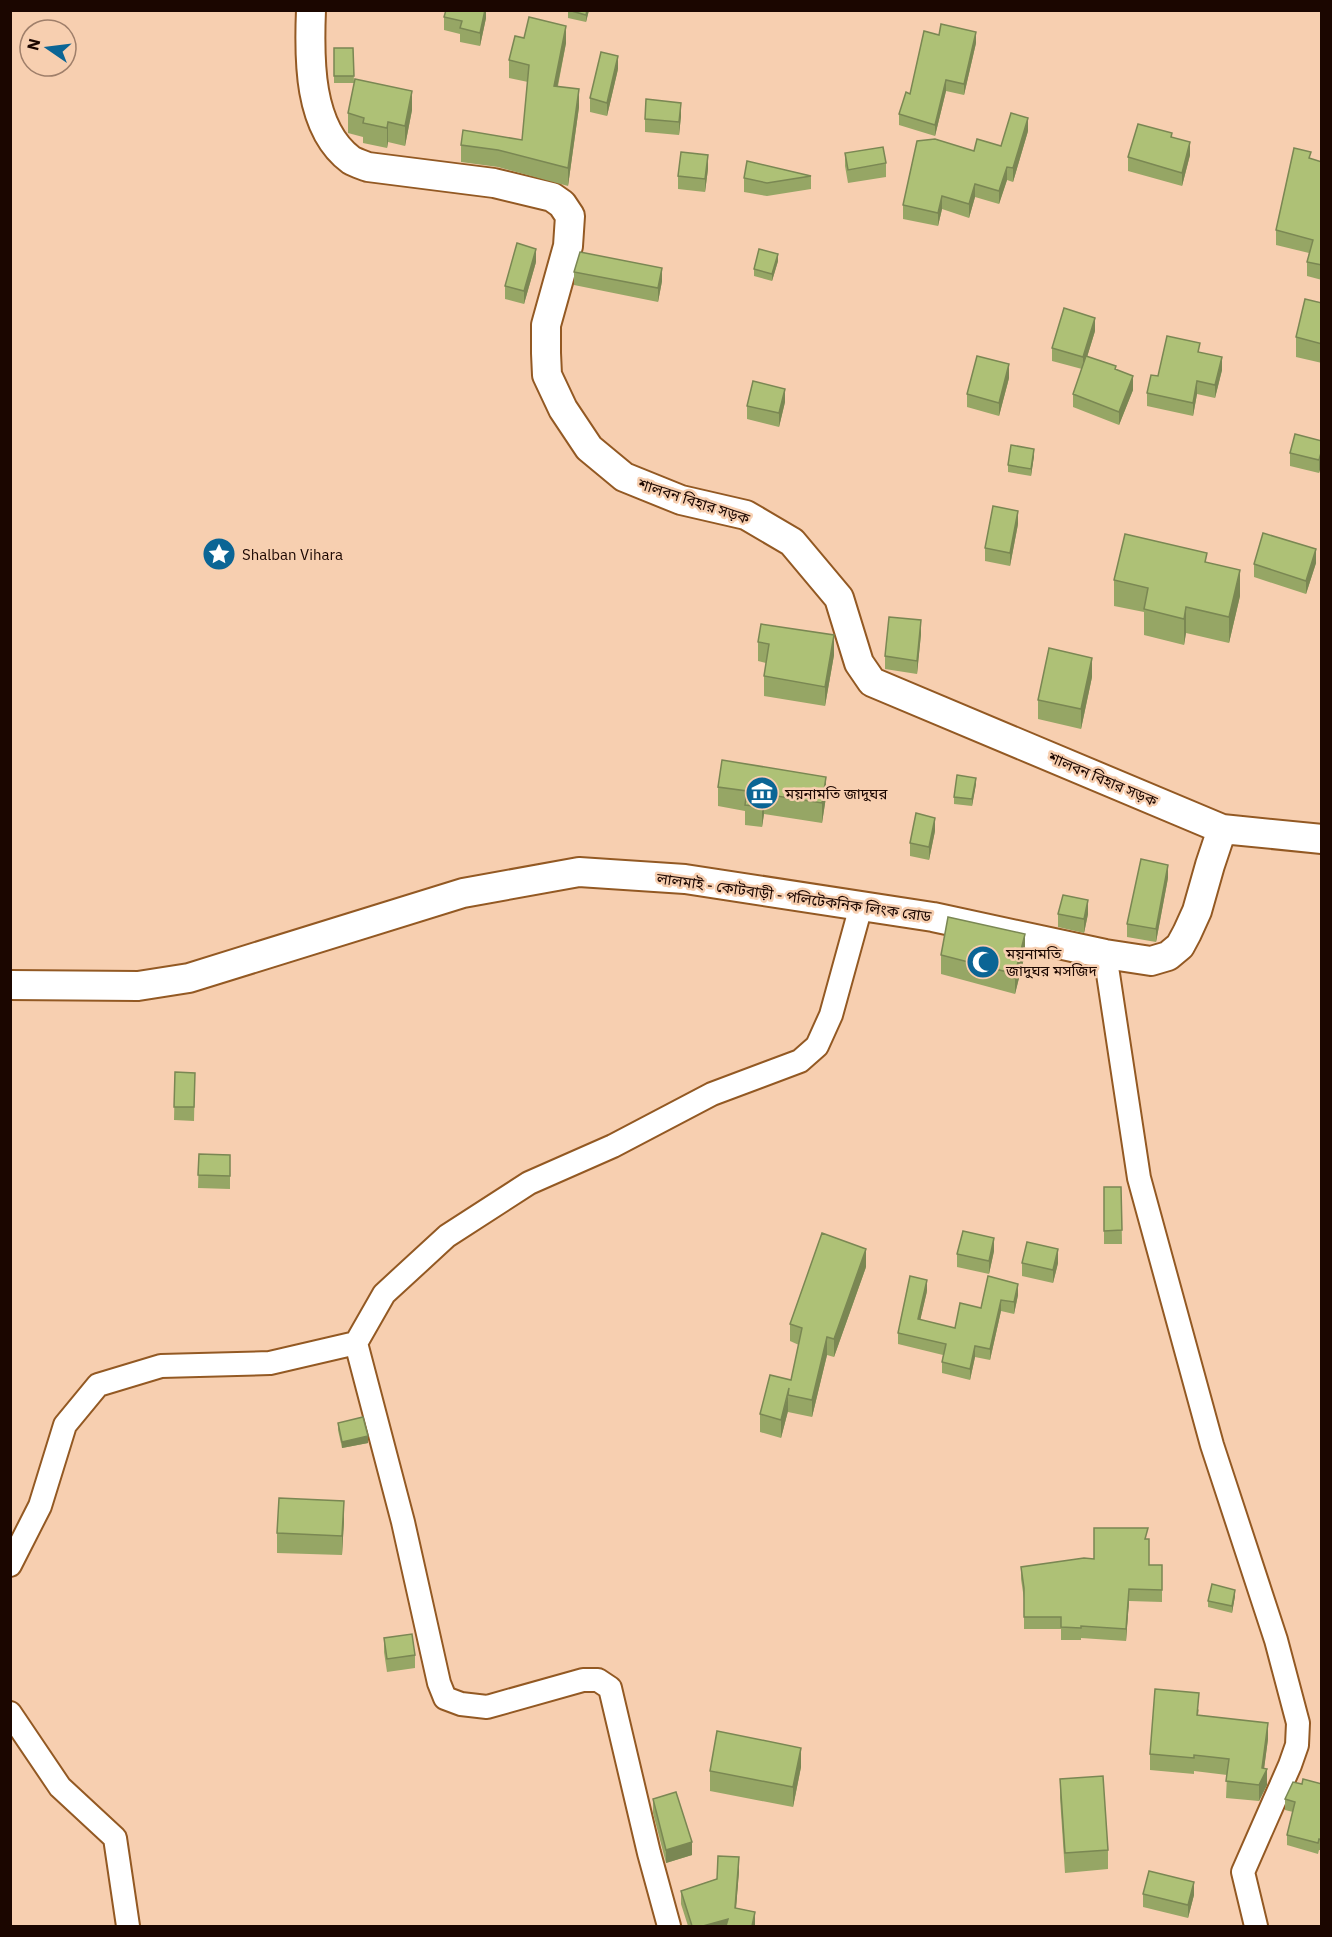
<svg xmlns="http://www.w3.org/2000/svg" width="1332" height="1937" font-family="'IBM Plex Sans','Noto Sans Bengali',sans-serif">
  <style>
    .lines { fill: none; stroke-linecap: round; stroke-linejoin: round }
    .minor-casing { stroke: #935923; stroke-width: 26 }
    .major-casing { stroke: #935923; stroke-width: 32 }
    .minor { stroke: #fff; stroke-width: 22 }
    .major { stroke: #fff; stroke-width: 28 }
    .wall { fill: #96a665 }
    .shaded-wall { fill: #7a8753 }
    .building { fill: #aec176; stroke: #7a8753; stroke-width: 1.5 }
    .labels { text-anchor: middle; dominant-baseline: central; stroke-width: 5; stroke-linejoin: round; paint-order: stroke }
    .street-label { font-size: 15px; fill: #1b0600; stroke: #f7cfb0 }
    .poi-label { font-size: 15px; fill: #1b0600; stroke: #f7cfb0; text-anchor: start }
  </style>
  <rect width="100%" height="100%" fill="#f7cfb0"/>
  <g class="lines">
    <defs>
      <path id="minor" d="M1105 954 1139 1178 1212 1445 1276 1640 1298 1723 1297 1745 1290 1765 1243 1872 1256 1926
        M10 1565 40 1506 65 1425 98 1385 161 1366 270 1363 356 1343
        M10 1713 60 1787 115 1838 128 1926
        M669 1926 649 1853 610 1688 598 1680H583L487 1707 461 1704 445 1698 439 1683 403 1522 356 1343 384 1294 447 1236 529 1183 613 1146 712 1094 800 1061 817 1046 831 1015 861 906"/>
      <path id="major" d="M311 10C309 58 308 128 351 160 356 163 363 165 368 167L494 183 552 197 562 204 570 216 568 246 546 325V353L547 375 563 409 589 448 624 477 681 500 746 515 792 542 839 598 859 663 872 682 1222 829 1322 839
        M10 985 138 986 189 978 463 893 579 872 685 879 933 917 1105 954 1151 961 1168 956 1180 946 1187 933 1197 911 1210 865 1222 829"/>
    </defs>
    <!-- minor casing -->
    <use href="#minor" class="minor-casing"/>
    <!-- major casing -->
    <use href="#major" class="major-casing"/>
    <!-- minor -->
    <use href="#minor" class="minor"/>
    <!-- major -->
    <use href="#major" class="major"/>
  </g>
  <!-- wall -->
  <path class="wall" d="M486 10V18L480 46 460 42V34L444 30V17Z
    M568 10H589L586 22 568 18Z
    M524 38 566 43 558 86 579 107 568 186 498 167 461 162V145L522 140 528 82 509 78V60Z
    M976 43 964 95 946 91 935 136 899 125V114L910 94Z
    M334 48H353L354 83H334Z
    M618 69 607 116 590 112V98Z
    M412 110 405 146 388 142 387 148 363 143V137L348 133V113Z
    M681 116 679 135 645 132V119Z
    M1028 131 1013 182 1007 180 999 204 975 197 969 218 942 209 938 226 903 219V205L974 151 1001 146Z
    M1172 137 1190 155 1182 186 1128 171V157Z
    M845 153 886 163V177L848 183 845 166Z
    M1311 159 1322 162V280L1307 276V262L1309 253 1276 245V230Z
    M708 169 705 192 678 189V176Z
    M811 176V189L767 196 744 192V178Z
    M778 261 772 281 754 276V269Z
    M536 262 524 304 505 299V286Z
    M574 272 662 281 658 302 574 285Z
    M1322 303V363L1296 357V337Z
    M1095 331 1087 357 1116 370 1133 390 1119 425 1073 407V394L1082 369 1052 361V348Z
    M1200 352 1222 370 1215 398 1197 394 1193 416 1147 406V393L1158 376Z
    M1009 378 999 416 967 407V394Z
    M785 402 779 427 747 419V406Z
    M1322 441V462L1319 473 1290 466V453Z
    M1034 456 1031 476 1008 472V465Z
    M1018 524 1010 566 985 561V548Z
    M1207 563 1240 596 1229 643 1186 633 1184 645 1144 635V612L1114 606V580Z
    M1316 563 1306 594 1254 577V564Z
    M921 634 917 674 885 669V656Z
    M758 642 834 655 825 706 764 696V676L766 663 758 661Z
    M1092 677 1081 729 1038 719V700Z
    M976 784 972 806 954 804V797Z
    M718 787 826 797 822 823 764 814 762 827 745 825V811L718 806Z
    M935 831 929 860 910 856V843Z
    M1168 878 1156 942 1127 937V924Z
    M1058 914H1088L1084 933 1058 927Z
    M1025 954 1015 994 941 974V955Z
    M175 1072 195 1073 194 1121 174 1120Z
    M199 1154 230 1155V1189L198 1188Z
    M1104 1187H1121L1122 1244H1104Z
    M994 1251 989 1274 957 1267V1254Z
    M1022 1263H1058L1053 1283 1022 1276Z
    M866 1267 834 1357 827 1355 812 1417 788 1412V1411L781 1438 760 1432V1414L791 1380 799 1345 790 1341V1324Z
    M988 1276 1018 1295 1014 1314 1001 1311 990 1360 975 1357 970 1380 942 1373V1362L943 1355 898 1344V1333L927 1291 920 1320 955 1328 981 1308Z
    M338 1423 368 1443 342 1448 338 1430Z
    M344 1520 342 1555 277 1553V1533Z
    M1148 1539 1149 1565H1162V1602L1129 1601 1126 1641 1081 1638V1640H1061V1629H1024V1599L1021 1579V1567L1094 1559Z
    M1235 1596 1232 1613 1208 1607V1601Z
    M384 1638 415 1655V1668L387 1672 384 1652Z
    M1199 1709 1198 1715 1268 1739 1264 1768 1267 1785 1259 1801 1226 1798 1227 1775 1194 1771V1774L1150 1770V1754Z
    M801 1767 793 1807 710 1791V1771Z
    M1060 1779 1108 1850V1869L1065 1873 1060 1798Z
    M1302 1784H1322V1850H1319L1318 1854 1287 1845V1835L1293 1812 1285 1810V1799Z
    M653 1799 692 1855 666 1863 653 1813Z
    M739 1871 736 1908 755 1912V1926H688L681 1904V1891Z
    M1143 1894 1194 1895 1188 1918 1143 1907Z"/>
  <!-- shaded-wall -->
  <path class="shaded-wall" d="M485 10H486V18L480 46V33Z
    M587 10H589L586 22V15Z
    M566 26V43L554 103V86Z
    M976 32V43L964 95V84Z
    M618 56V69L607 116V103Z
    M946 80V91L935 136V125Z
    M579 89V107L568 186V168Z
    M412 91V110L405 146V126Z
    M681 103V116L679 135V122Z
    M1028 118V131L1013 182V168Z
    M388 122V142L387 148V128Z
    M1190 142V155L1182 186V173Z
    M708 155V169L705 192V179Z
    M1007 167V180L999 204V191Z
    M975 184V197L969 218V204Z
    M942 196V209L938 226V213Z
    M536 249V262L524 304V291Z
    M778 254V261L772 281V274Z
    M662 268V281L658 302V288Z
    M1095 318V331L1083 370V357Z
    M1222 357V370L1215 398V385Z
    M1009 364V378L999 416V403Z
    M1133 376V390L1119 425V412Z
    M1197 381V394L1193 416V403Z
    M785 389V402L779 427V413Z
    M1034 449V456L1031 476V469Z
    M1322 449V462L1319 473V460Z
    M1018 511V524L1010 566V553Z
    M1316 549V563L1306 594V581Z
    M1240 570V596L1229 643V617Z
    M1186 607V633L1184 645V619Z
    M921 620V634L917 674V661Z
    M834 635V655L825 706V687Z
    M1092 658V677L1081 729V709Z
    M826 777V797L822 823V803Z
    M976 778V784L972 806V799Z
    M764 794V814L762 827V807Z
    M935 818V831L929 860V847Z
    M1168 865V878L1156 942V929Z
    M1088 900V914L1084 933V919Z
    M1025 934V954L1015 994V974Z
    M994 1238V1251L989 1274V1261Z
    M866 1249V1267L834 1357V1339Z
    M1058 1249V1263L1053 1283V1270Z
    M927 1280V1291L918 1330V1319Z
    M1018 1284V1295L1014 1314V1302Z
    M1001 1300V1311L990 1360V1349Z
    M827 1337V1355L812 1417V1400Z
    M975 1346V1357L970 1380V1369Z
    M788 1395V1411L781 1438V1420Z
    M368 1436V1443L342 1448V1442Z
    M344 1501V1520L342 1555V1536Z
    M1129 1589V1601L1126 1641V1629Z
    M1235 1590V1596L1232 1613V1606Z
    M1268 1723V1739L1263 1777 1267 1769V1785L1259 1801V1785Z
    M801 1748V1767L793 1807V1787Z
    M692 1842V1855L666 1863V1850Z
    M739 1857V1871L735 1921V1908Z
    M1194 1882V1895L1188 1918V1905Z
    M755 1912V1926H752Z
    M728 1919V1926H703Z"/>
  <!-- building -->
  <path class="building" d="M446 10H485L480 33 460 28 462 21 444 17Z
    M568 10H587L586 15Z
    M529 17 566 26 554 86 579 89 568 168 498 150 461 145 463 130 522 140 529 65 509 60 515 36 524 38Z
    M941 24 976 32 964 84 946 80 935 125 899 114 906 92 910 94 924 31 939 35Z
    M334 48H353L354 76H334Z
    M601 52 618 56 607 103 590 98Z
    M355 79 412 91 405 126 388 122 387 128 363 123 364 118 348 113Z
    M646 99 681 103 679 122 645 119Z
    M1011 113 1028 118 1013 168 1007 167 999 191 975 184 969 204 942 196 938 213 903 205 917 141 935 139 974 151 977 139 1001 146Z
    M1138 124 1172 133 1171 137 1190 142 1182 173 1128 157Z
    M883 147 886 163 848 170 845 153Z
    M1294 148 1311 152 1309 158 1322 162V265L1307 262 1313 240 1276 230Z
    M681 152 708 155 705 179 678 176Z
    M747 161 811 176 767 183 744 178Z
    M517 243 536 249 524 291 505 286Z
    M759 249 778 254 772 274 754 269Z
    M580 252 662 268 658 288 574 272Z
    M1305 299 1322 303V344L1296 337Z
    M1064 308 1095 318 1083 357 1052 348Z
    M1167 336 1200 343 1198 352 1222 357 1215 385 1197 381 1193 403 1147 393 1151 375 1158 376Z
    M977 356 1009 364 999 403 967 394Z
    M1086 356 1116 366 1115 369 1133 376 1119 412 1073 394Z
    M753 381 785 389 779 413 747 406Z
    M1295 434 1322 441V449L1319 460 1290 453Z
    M1011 445 1034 449 1031 469 1008 465Z
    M993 506 1018 511 1010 553 985 548Z
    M1263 533 1316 549 1306 581 1254 564Z
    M1125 534 1207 553 1205 562 1240 570 1229 617 1186 607 1184 619 1144 609 1148 588 1114 580Z
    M889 617 921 620 917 661 885 656Z
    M761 624 834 635 825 687 764 676 769 644 758 642Z
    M1049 648 1092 658 1081 709 1038 700Z
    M722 760 826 777 822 803 764 794 762 807 745 805 747 791 718 787Z
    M957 775 976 778 972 799 954 797Z
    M916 813 935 818 929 847 910 843Z
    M1141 859 1168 865 1156 929 1127 924Z
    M1063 895 1088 900 1084 919 1058 914Z
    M948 917 1025 934 1015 974 941 955Z
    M175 1072 195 1073 194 1107H174Z
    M199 1154 230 1155V1176L198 1175Z
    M1104 1187H1121L1122 1230 1104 1231Z
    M963 1231 994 1238 989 1261 957 1254Z
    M822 1233 866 1249 834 1339 827 1337 812 1400 788 1395 789 1388 781 1420 760 1414 770 1375 791 1380 802 1328 790 1324Z
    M1027 1242 1058 1249 1053 1270 1022 1263Z
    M910 1276 927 1280 918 1319 955 1328 960 1303 981 1308 988 1276 1018 1284 1014 1302 1001 1300 990 1349 975 1346 970 1369 942 1362 946 1344 898 1333Z
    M363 1417 368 1436 342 1442 338 1423Z
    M279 1498 344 1501 342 1536 277 1533Z
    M1094 1528H1148L1145 1539H1149V1565H1162V1590L1129 1589 1126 1629 1081 1626V1628L1061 1627V1617H1024V1588L1021 1567 1084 1558 1094 1559Z
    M1212 1584 1235 1590 1232 1606 1208 1601Z
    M412 1634 415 1655 387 1659 384 1638Z
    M1155 1689 1199 1693 1197 1715 1268 1723 1262 1768 1267 1769 1259 1785 1226 1781 1229 1759 1194 1755V1758L1150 1754Z
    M717 1731 801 1748 793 1787 710 1771Z
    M1103 1776 1108 1850 1065 1853 1060 1779Z
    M1303 1779 1322 1784V1840L1319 1839 1318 1843 1287 1835 1295 1802 1285 1799 1293 1782 1302 1784Z
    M676 1792 692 1842 666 1850 653 1799Z
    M718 1856 739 1857 735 1908 755 1912 752 1926H726L728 1919 703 1926H692L681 1891 717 1879Z
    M1149 1871 1194 1882 1188 1905 1143 1894Z"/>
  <!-- icons -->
  <defs>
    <symbol id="sight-disc" viewBox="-11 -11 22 22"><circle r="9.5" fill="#0b6595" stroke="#f7cfb0"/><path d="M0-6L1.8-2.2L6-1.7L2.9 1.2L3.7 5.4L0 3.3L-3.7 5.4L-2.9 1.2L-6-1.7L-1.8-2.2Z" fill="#fff"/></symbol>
    <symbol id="museum-disc" viewBox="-11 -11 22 22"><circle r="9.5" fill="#0b6595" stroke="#f7cfb0"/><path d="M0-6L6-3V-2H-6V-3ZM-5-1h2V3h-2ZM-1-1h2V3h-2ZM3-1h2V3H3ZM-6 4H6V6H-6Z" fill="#fff"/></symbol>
    <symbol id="mosque-disc" viewBox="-11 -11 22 22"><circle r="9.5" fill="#0b6595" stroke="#f7cfb0"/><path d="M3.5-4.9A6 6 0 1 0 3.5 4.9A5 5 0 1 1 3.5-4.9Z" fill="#fff"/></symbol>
  </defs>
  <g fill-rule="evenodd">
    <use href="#sight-disc" x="200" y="535" width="38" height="38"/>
    <use href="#museum-disc" x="743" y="774" width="38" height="38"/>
    <use href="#mosque-disc" x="964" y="943" width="38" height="38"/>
  </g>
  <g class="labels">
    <!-- street labels -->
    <g class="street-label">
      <text transform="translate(694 501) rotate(18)">শালবন বিহার সড়ক</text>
      <text transform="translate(1103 779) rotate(23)">শালবন বিহার সড়ক</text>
      <text transform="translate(794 897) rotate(8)">লালমাই - কোটবাড়ী - পলিটেকনিক লিংক রোড</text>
    </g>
    <!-- poi labels -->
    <g class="poi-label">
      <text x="242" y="554">Shalban Vihara</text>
      <text x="785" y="793">ময়নামতি জাদুঘর</text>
      <text x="1006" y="953">ময়নামতি<tspan x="1006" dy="17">জাদুঘর মসজিদ</tspan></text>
    </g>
  </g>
  <!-- border -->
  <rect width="1332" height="1937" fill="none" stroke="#1b0600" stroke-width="24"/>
  <!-- north arrow -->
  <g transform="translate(48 48) rotate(284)"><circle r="28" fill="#f7cfb0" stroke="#9f7f6a" stroke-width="1.5"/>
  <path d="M0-4.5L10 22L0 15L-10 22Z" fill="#0b6595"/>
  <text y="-9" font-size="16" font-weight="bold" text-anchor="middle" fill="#1b0600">N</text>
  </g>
</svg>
